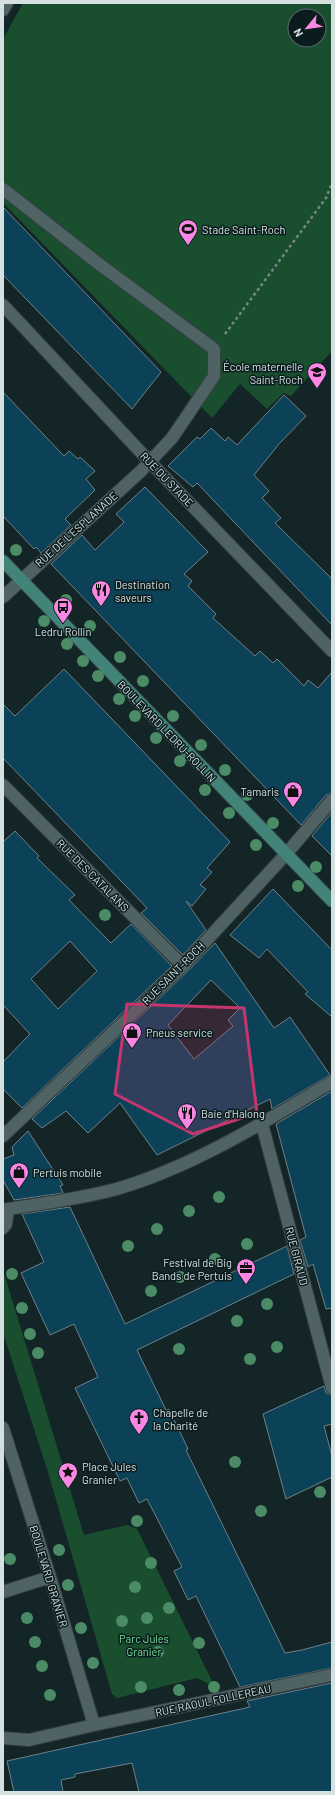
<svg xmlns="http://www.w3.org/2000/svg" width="335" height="1795" font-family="Barlow,sans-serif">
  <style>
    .green { fill: #194f2e; fill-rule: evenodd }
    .building { fill: #0b4258; stroke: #708089; fill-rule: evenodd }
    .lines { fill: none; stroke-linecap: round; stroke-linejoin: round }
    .minor-casing { stroke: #344042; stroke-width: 14 }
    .major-casing { stroke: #344042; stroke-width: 14 }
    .path { stroke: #788688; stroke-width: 2.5; stroke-dasharray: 3 3; stroke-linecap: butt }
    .minor { stroke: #4f6264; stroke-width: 12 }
    .major { stroke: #43847a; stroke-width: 12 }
    .tree { fill: #4b8c66 }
    .marked { fill: #c5366f; fill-opacity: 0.2; stroke: #c5366f; stroke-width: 3; stroke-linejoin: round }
    .labels { text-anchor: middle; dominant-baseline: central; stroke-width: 3; stroke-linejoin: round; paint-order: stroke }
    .poi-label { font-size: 11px; fill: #d5e0e1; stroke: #0b1c1e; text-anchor: start }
    .street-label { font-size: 11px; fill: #d5e0e1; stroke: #0b1c1e }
    .park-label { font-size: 11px; fill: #78e09a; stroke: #0b1c1e }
  </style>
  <rect width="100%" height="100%" fill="#142527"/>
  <!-- green -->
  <path class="green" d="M23 3H332V351L291 396 284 393 267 409 240 384 212 418 3 203V39ZM295 16H319V40H295Z
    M3 1270 84 1535 127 1525 137 1529 215 1687 197 1678 117 1698 112 1694 48 1472 3 1333Z"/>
  <!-- building -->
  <path class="building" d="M3 207 161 372 132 409 3 275Z
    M3 392 64 456 69 451 78 459 80 457 95 471 86 479 95 490 65 519 71 525 41 553 36 547 34 549 3 516Z
    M284 395 306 416 279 444 254 475 269 491 262 498 281 518 275 523 332 579V625L197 483 193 487 168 466 197 437 200 439 211 428 225 441 228 437 237 445Z
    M145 487 208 552 184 574 192 581 188 586 216 614 213 618 255 656 260 651 273 663 277 659 304 686 308 680 318 688 332 672V793L326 795 301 825 51 564 82 535 95 550 124 522 116 514Z
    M64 669 230 842 207 868 212 872 200 885 206 889 192 906 186 901 206 930 183 955 141 913 147 908 3 758V704L15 716Z
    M332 812V856L312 836Z
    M15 831 39 856 37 858 75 895 69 900 111 943 131 924 172 966 22 1108 3 1089V1062L30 1034 3 1005V842ZM70 941 97 971 58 1009 31 979Z
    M273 889 332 950V1017L305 994 308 992 267 949 259 958 230 935Z
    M215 943 274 1028 290 1017 330 1075 272 1109 270 1099 157 1155 120 1103 88 1133 66 1111 42 1128 32 1119 188 971ZM211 980 240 1008 228 1020 233 1026 194 1059 168 1025Z
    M332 1091V1308L326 1309 313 1264 308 1267 300 1240 306 1237 276 1124Z
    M28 1131 63 1185 60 1186 63 1193 14 1200 3 1180V1159L14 1155 12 1147Z
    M70 1207 125 1324 287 1246 294 1274 137 1350 166 1410 169 1409 188 1449 186 1450 285 1653 302 1650 332 1642V1668L240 1687 196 1596 188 1600 174 1571 182 1567 147 1499 139 1503 127 1478 120 1481 75 1388 98 1377 74 1324 50 1335 21 1273 44 1262 22 1214Z
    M324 1386 326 1393 332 1395V1424L324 1426 332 1456V1477L286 1499 263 1414Z
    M332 1683V1792H139L132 1763 75 1774V1777L61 1780 63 1792H14L7 1761 250 1707 247 1701Z"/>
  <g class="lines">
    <defs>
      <path id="minor" d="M3 10 7 3
        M3 189 99 264 214 349V376L172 438 141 471 3 597
        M3 305 150 462 332 651
        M3 785 183 966
        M262 1124 332 1388
        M3 1136 183 966 287 853 332 800
        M3 1210C42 1203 82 1199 120 1188 196 1165 264 1122 332 1082
        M3 1228 6 1224 8 1209
        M3 1428 50 1577 94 1725
        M3 1592 50 1577
        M3 1738 29 1740 94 1725 332 1675"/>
      <path id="major" d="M3 561 332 901"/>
    </defs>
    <!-- minor casing -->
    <use href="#minor" class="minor-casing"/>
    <!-- major casing -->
    <use href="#major" class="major-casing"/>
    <!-- path -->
    <path class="path" d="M225 334 326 198 332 183"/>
    <!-- minor -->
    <use href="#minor" class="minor"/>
    <!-- major -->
    <use href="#major" class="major"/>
  </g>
  <!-- trees -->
  <g class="tree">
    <circle cx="16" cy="550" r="6"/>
    <circle cx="66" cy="600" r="6"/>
    <circle cx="44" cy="621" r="6"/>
    <circle cx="90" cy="626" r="6"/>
    <circle cx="67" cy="644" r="6"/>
    <circle cx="120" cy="657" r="6"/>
    <circle cx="83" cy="661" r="6"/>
    <circle cx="98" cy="676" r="6"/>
    <circle cx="143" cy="681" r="6"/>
    <circle cx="119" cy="699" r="6"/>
    <circle cx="135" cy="716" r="6"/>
    <circle cx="173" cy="716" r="6"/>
    <circle cx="156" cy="738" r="6"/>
    <circle cx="201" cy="745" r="6"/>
    <circle cx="180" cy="761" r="6"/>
    <circle cx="225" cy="770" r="6"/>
    <circle cx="205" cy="790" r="6"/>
    <circle cx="247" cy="795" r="6"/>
    <circle cx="229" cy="813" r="6"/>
    <circle cx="273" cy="823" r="6"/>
    <circle cx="256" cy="845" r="6"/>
    <circle cx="316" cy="867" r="6"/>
    <circle cx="298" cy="886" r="6"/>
    <circle cx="105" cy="915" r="6"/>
    <circle cx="219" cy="1197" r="6"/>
    <circle cx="189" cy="1211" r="6"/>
    <circle cx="157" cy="1229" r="6"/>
    <circle cx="247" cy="1244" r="6"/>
    <circle cx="128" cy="1246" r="6"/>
    <circle cx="215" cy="1259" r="6"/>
    <circle cx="12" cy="1274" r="6"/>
    <circle cx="180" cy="1277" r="6"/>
    <circle cx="151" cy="1291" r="6"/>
    <circle cx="267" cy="1304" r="6"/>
    <circle cx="22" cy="1308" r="6"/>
    <circle cx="237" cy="1321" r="6"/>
    <circle cx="30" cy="1334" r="6"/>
    <circle cx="277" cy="1347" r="6"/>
    <circle cx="179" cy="1349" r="6"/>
    <circle cx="38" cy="1353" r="6"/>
    <circle cx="250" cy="1359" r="6"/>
    <circle cx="235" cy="1462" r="6"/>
    <circle cx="320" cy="1492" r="6"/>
    <circle cx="261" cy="1511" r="6"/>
    <circle cx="137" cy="1521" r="6"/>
    <circle cx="59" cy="1550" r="6"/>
    <circle cx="10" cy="1559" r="6"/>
    <circle cx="151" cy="1563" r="6"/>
    <circle cx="68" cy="1585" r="6"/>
    <circle cx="135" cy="1587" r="6"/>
    <circle cx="169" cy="1608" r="6"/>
    <circle cx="27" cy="1618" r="6"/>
    <circle cx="147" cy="1618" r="6"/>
    <circle cx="122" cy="1621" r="6"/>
    <circle cx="81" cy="1628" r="6"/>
    <circle cx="35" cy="1642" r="6"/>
    <circle cx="199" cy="1643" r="6"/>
    <circle cx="158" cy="1652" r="6"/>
    <circle cx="93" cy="1663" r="6"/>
    <circle cx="42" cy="1666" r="6"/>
    <circle cx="141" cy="1687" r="6"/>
    <circle cx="214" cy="1687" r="6"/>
    <circle cx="179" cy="1690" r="6"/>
    <circle cx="50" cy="1695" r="6"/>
  </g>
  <!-- marked area -->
  <path class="marked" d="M127 1004 244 1008 257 1113 193 1134 115 1094Z"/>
  <!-- icons -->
  <defs>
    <symbol id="stadium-pin" viewBox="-11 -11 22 30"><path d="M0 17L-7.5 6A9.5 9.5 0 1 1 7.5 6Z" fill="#fb87e5" stroke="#0b1c1e"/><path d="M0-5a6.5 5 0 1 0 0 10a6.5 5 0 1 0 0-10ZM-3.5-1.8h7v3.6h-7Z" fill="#111"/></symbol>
    <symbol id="school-pin" viewBox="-11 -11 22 30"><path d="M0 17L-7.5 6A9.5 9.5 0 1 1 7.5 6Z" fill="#fb87e5" stroke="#0b1c1e"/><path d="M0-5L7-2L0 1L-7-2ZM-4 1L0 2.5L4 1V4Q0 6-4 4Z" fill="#111"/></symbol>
    <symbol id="restaurant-pin" viewBox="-11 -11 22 30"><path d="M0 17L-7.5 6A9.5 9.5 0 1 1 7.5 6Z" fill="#fb87e5" stroke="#0b1c1e"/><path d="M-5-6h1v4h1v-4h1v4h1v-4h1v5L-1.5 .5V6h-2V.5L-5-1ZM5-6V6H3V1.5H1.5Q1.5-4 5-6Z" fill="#111"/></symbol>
    <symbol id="bus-pin" viewBox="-11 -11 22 30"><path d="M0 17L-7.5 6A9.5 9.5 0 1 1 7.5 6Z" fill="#fb87e5" stroke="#0b1c1e"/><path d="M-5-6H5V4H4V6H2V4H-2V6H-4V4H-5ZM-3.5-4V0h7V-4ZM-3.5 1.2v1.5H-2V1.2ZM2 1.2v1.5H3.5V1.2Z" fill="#111"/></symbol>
    <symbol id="shop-pin" viewBox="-11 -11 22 30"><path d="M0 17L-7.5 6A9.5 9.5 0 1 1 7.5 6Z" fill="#fb87e5" stroke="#0b1c1e"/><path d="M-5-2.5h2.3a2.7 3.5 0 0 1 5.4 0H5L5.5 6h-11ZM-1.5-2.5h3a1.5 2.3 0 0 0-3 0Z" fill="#111"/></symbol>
    <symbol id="office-pin" viewBox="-11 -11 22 30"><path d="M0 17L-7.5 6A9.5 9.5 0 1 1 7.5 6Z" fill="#fb87e5" stroke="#0b1c1e"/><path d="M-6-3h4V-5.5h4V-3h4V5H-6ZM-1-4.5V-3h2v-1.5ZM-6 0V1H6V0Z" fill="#111"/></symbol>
    <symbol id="church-pin" viewBox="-11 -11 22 30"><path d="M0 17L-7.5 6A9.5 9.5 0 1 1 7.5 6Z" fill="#fb87e5" stroke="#0b1c1e"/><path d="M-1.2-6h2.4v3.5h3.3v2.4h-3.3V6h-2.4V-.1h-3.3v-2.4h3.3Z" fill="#111"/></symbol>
    <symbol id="sight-pin" viewBox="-11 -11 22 30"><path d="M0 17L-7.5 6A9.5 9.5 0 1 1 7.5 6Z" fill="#fb87e5" stroke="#0b1c1e"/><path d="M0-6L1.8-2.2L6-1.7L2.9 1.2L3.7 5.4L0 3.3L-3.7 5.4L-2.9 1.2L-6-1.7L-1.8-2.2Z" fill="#111"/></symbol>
  </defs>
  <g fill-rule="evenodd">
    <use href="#stadium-pin" x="177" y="218" width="22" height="30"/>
    <use href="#school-pin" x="306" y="361" width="22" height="30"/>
    <use href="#restaurant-pin" x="90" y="579" width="22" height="30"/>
    <use href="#bus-pin" x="52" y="596" width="22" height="30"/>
    <use href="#shop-pin" x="282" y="780" width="22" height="30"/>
    <use href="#shop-pin" x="121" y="1021" width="22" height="30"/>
    <use href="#restaurant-pin" x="176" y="1102" width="22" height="30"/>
    <use href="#shop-pin" x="8" y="1161" width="22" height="30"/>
    <use href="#office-pin" x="235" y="1257" width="22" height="30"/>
    <use href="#church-pin" x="128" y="1407" width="22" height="30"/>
    <use href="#sight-pin" x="57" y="1461" width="22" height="30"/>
  </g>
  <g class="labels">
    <!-- poi labels -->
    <g class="poi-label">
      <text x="202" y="229">Stade Saint-Roch</text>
      <text x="303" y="366" text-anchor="end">École maternelle<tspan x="303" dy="13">Saint-Roch</tspan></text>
      <text x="115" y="584">Destination<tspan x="115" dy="13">saveurs</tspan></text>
      <text x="63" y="631" text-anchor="middle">Ledru Rollin</text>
      <text x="279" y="791" text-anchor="end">Tamaris</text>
      <text x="146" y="1032">Pneus service</text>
      <text x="201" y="1113">Baie d'Halong</text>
      <text x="33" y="1172">Pertuis mobile</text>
      <text x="232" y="1262" text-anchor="end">Festival de Big<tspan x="232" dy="13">Bands de Pertuis</tspan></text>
      <text x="153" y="1412">Chapelle de<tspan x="153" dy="13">la Charité</tspan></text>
      <text x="82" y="1466">Place Jules<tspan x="82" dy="13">Granier</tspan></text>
    </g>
    <!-- street labels -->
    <g class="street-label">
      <text transform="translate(167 479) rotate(46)">RUE DU STADE</text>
      <text transform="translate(76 529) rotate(-42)">RUE DE L'ESPLANADE</text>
      <text transform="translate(167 731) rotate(46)">BOULEVARD LEDRU-ROLLIN</text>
      <text transform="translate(93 875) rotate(45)">RUE DES CATALANS</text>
      <text transform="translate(173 973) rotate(-45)">RUE SAINT-ROCH</text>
      <text transform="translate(297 1256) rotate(75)">RUE GIRAUD</text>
      <text transform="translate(49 1576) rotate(73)">BOULEVARD GRANIER</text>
      <text transform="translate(213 1700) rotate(-12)">RUE RAOUL FOLLEREAU</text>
    </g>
    <!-- park labels -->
    <g class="park-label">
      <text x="144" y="1638">Parc Jules<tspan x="144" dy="13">Granier</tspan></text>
    </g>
  </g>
  <!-- border -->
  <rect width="335" height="1795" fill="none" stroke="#d5e0e1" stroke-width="8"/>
  <!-- north arrow -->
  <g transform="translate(307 28) rotate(241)"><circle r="19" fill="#0b1c1e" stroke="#5c6a6c"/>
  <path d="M0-3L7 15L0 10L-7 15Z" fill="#fb87e5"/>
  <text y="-6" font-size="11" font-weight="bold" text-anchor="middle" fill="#d5e0e1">N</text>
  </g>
</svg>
